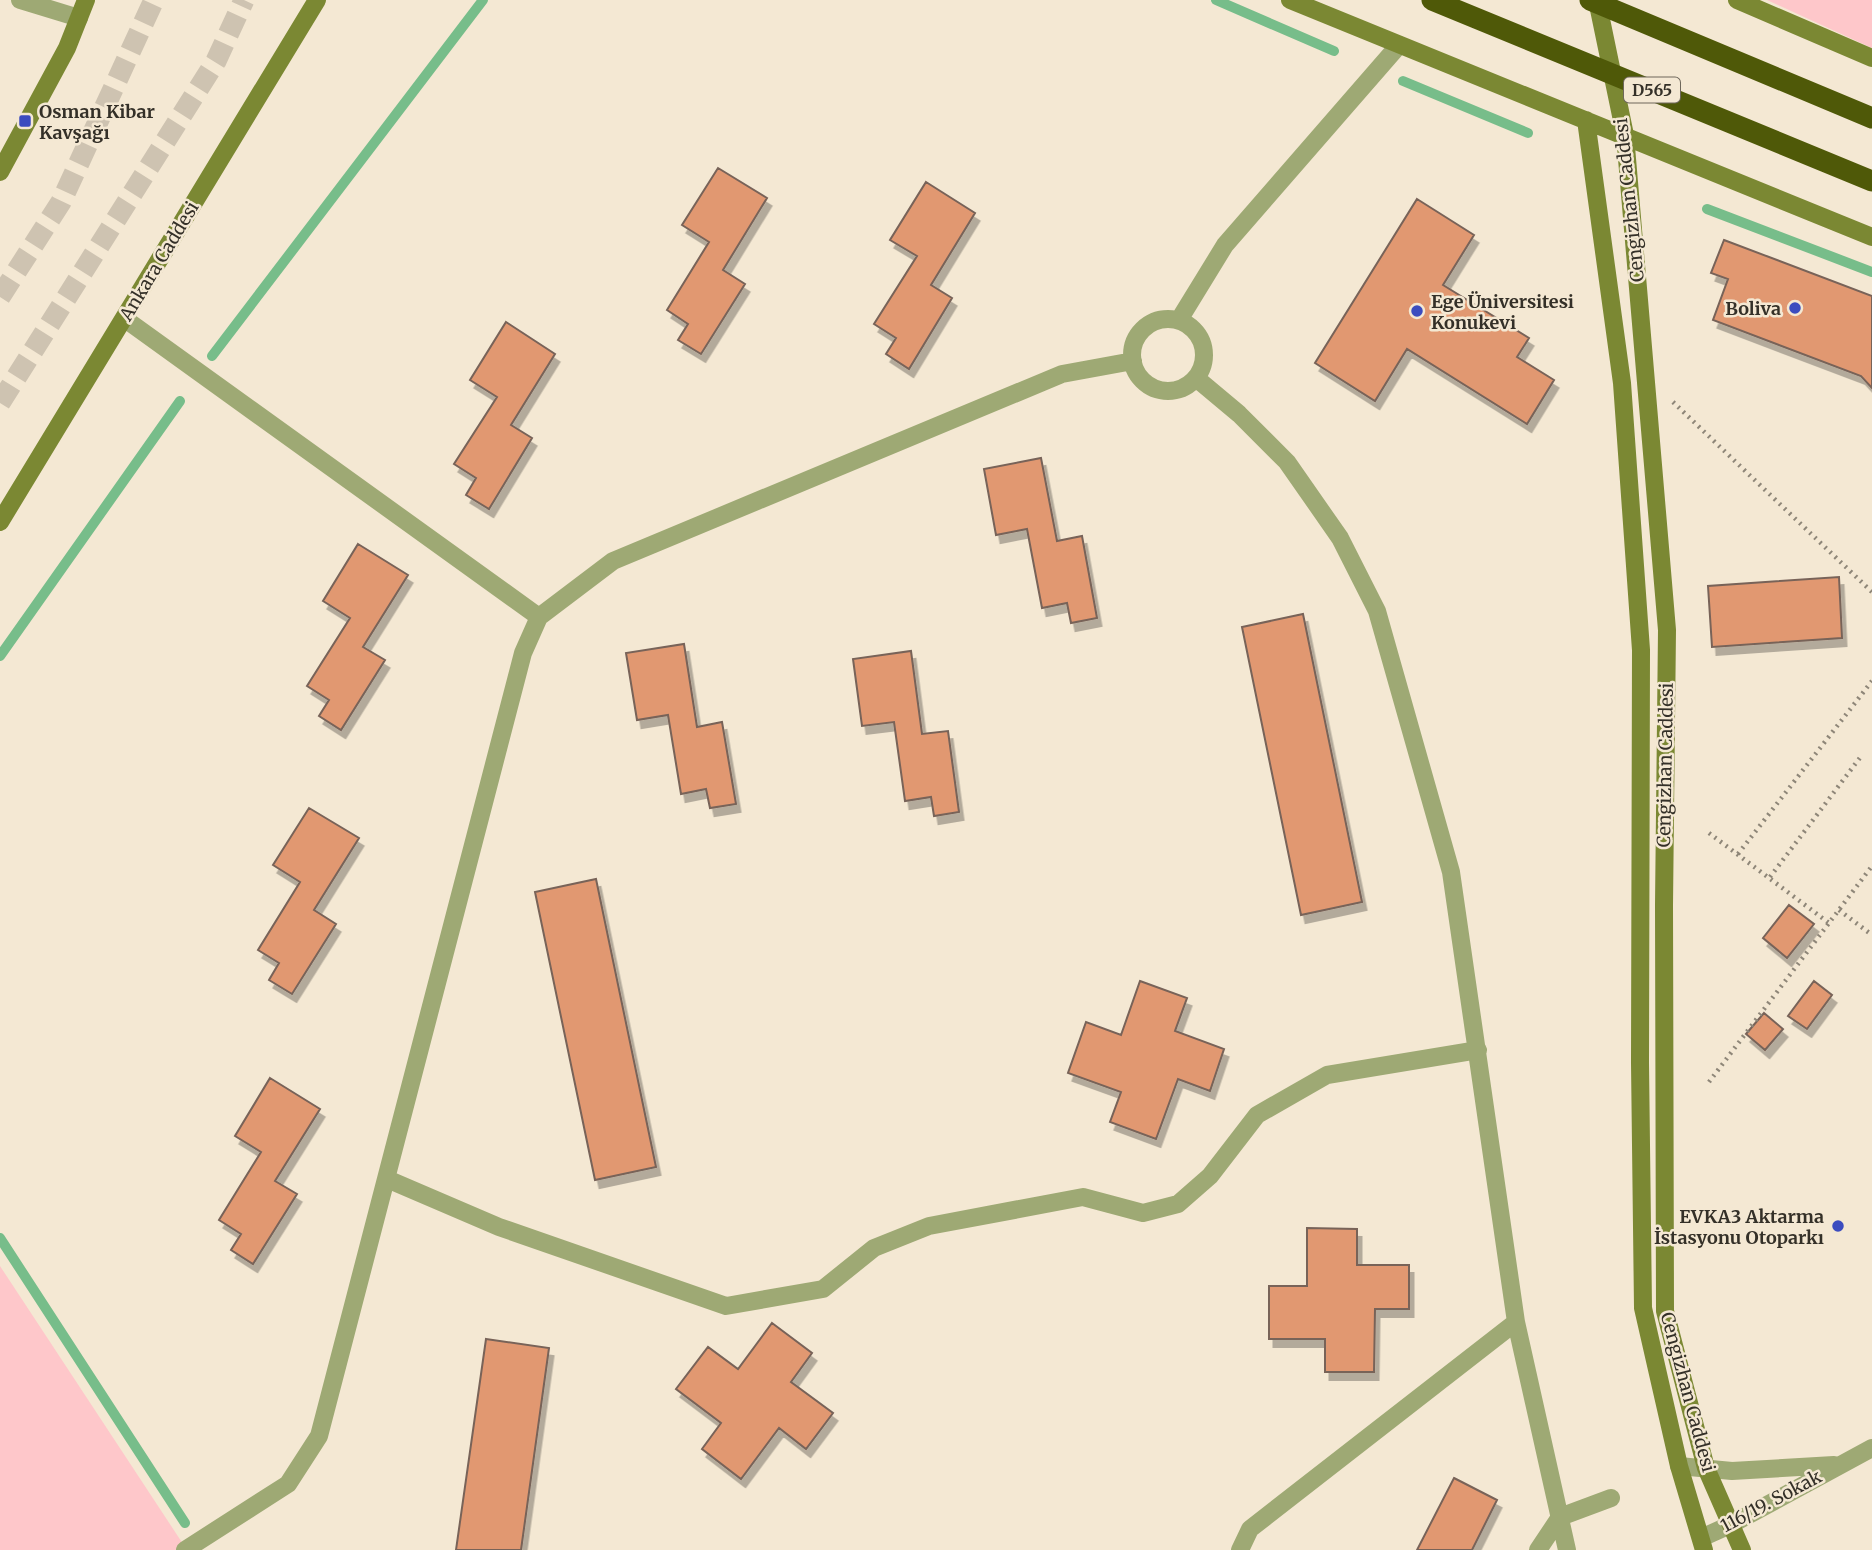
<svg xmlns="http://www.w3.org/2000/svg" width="1872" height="1550" font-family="Merriweather,serif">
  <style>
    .green { fill: #fec7ca }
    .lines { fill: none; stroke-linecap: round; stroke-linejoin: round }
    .stream { stroke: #77bd8a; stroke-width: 10 }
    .building { fill: #e19871; stroke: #786359; stroke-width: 2; filter: url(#shadow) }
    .highway-tunnel { stroke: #cec3b1; stroke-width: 21; stroke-dasharray: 21 10; stroke-linecap: butt }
    .path { stroke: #8e8678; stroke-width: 4.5; stroke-dasharray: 2 5; stroke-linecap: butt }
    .lane { stroke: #9ea974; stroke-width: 18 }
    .street { stroke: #9ea974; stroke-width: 18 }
    .secondary { stroke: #7b8833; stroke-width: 18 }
    .highway { stroke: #4f5908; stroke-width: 21 }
    .poi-dot { fill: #3b4cbf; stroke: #f4e8d3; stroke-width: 2.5 }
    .labels { text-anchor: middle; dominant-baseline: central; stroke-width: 5; stroke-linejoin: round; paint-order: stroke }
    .shield { fill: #f4e8d3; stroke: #6e675b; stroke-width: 2 }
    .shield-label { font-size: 16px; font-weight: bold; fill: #343028 }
    .poi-label { font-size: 18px; font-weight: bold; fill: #343028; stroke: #f4e8d3; text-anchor: start }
    .street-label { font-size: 18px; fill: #343028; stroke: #f4e8d3 }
  </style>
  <defs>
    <filter id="shadow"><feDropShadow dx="4.5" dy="8" stdDeviation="0" flood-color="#0004"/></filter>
  </defs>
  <rect width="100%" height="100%" fill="#f4e8d3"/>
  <!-- green -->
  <path class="green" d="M1767 0H1872V48Z
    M0 1266 187 1550H0Z"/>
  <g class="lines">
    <!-- stream -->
    <path class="stream" d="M1216 0 1334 51
      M1403 81 1528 133
      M1707 209 1872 272
      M212 356 483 0
      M0 656 180 401
      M0 1238 185 1523"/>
  </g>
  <!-- building -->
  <path class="building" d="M718 168 767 198 723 270 745 284 701 354 678 340 688 324 667 310 709 242 682 225Z
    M926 182 975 213 931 285 952 298 909 369 886 354 896 338 874 324 917 256 890 240Z
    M1417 199 1474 235 1443 285 1529 338 1517 357 1554 380 1527 424 1407 349 1375 401 1315 363Z
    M1724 240 1872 296V388L1861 376 1713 320 1728 279 1711 273Z
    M506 322 555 354 511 425 532 438 489 509 466 495 476 478 454 464 497 397 470 380Z
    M1041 458 1057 541 1082 536 1097 618 1071 623 1067 603 1042 608 1027 529 996 535 984 469Z
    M358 544 408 575 363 647 385 660 341 730 319 716 329 700 307 686 350 618 323 601Z
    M1839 577 1842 638 1712 647 1708 586Z
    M1303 614 1362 902 1301 915 1242 627Z
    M684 644 697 727 722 722 736 804 710 808 706 789 681 794 668 715 637 720 626 653Z
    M911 651 922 734 948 731 959 812 934 816 931 797 905 801 894 722 862 726 853 659Z
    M309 808 359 838 314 910 336 924 292 994 269 980 279 963 258 950 300 882 273 865Z
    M596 879 656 1167 595 1180 535 892Z
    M1789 905 1814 924 1787 958 1763 938Z
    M1140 981 1187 998 1175 1031 1224 1049 1210 1091 1178 1079 1156 1139 1110 1122 1121 1092 1068 1073 1086 1022 1121 1035Z
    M1814 981 1832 995 1807 1029 1788 1016Z
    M1764 1013 1783 1029 1765 1050 1746 1034Z
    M270 1078 320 1109 275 1181 297 1194 253 1264 231 1250 241 1234 219 1220 261 1152 235 1136Z
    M1307 1228 1357 1229V1265H1409V1309H1375L1374 1372H1325V1339H1269V1286H1307Z
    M772 1323 812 1353 791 1382 833 1413 806 1449 779 1428 741 1479 702 1449 721 1423 676 1389 708 1347 738 1369Z
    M486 1339 549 1348 521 1550H456Z
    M1454 1478 1497 1500 1472 1550H1417Z"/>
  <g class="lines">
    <!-- highway-tunnel -->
    <path class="highway-tunnel" d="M0 297 61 202 154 0
      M0 403 216 61 244 0"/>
    <!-- path -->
    <path class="path" d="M1673 402 1872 592
      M1709 833 1829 923
      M1738 854 1872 681
      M1770 877 1862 755
      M1839 910 1872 935
      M1709 1082 1872 866"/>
    <!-- lane -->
    <path class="lane" d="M20 0 79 18
      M125 319 539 617
      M1132 355a36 36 0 1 1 72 0a36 36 0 1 1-72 0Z
      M1179 320 1225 245 1399 45
      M1196 378 1239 414 1287 462 1340 538 1377 611 1451 872 1516 1322 1567 1550
      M387 1179 499 1227 726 1306 823 1289 874 1248 929 1226 1083 1197 1143 1213 1178 1204 1210 1176 1257 1115 1327 1075 1478 1050
      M185 1550 288 1484 319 1436 523 653 539 617 613 561 1062 374 1133 361
      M1240 1550 1250 1529 1516 1322
      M1538 1550 1560 1517 1611 1498"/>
    <!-- street -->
    <path class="street" d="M1679 1466 1732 1471 1834 1465
      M1701 1538 1730 1525 1872 1448"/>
    <!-- secondary -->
    <path class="secondary" d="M1290 0 1872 237
      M1597 0 1625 135 1667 630 1664 905 1665 1311 1706 1468 1742 1550
      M1737 0 1872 58
      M1586 120 1622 383 1641 650 1640 1063 1643 1308 1679 1466 1704 1550
      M0 172 67 48 86 0
      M0 522 317 0"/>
    <!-- highway -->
    <path class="highway" d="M1432 0 1872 181
      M1590 0 1872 118"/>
  </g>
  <!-- markers -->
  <g class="poi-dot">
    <rect x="18" y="114" width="14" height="14" rx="3.5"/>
    <circle cx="1795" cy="308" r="7"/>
    <circle cx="1417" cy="311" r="7"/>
    <circle cx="1838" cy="1226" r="7"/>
  </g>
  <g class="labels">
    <!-- shield labels -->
    <rect class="shield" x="1624" y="77.5" width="56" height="25" rx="5"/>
    <g class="shield-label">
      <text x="1652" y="90">D565</text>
    </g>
    <!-- poi labels -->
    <g class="poi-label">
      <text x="39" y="111">Osman Kibar<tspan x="39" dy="21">Kavşağı</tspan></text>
      <text x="1431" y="301">Ege Üniversitesi<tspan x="1431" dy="21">Konukevi</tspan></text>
      <text x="1781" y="308" text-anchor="end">Boliva</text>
      <text x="1824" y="1216" text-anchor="end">EVKA3 Aktarma<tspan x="1824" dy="21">İstasyonu Otoparkı</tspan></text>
    </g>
    <!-- street labels -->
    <g class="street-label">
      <text transform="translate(1629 200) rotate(-96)">Cengizhan Caddesi</text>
      <text transform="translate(159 261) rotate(-59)">Ankara Caddesi</text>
      <text transform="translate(1665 765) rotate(-89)">Cengizhan Caddesi</text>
      <text transform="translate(1688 1392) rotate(75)">Cengizhan Caddesi</text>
      <text transform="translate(1771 1501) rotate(-28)">116/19. Sokak</text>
    </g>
  </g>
</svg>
